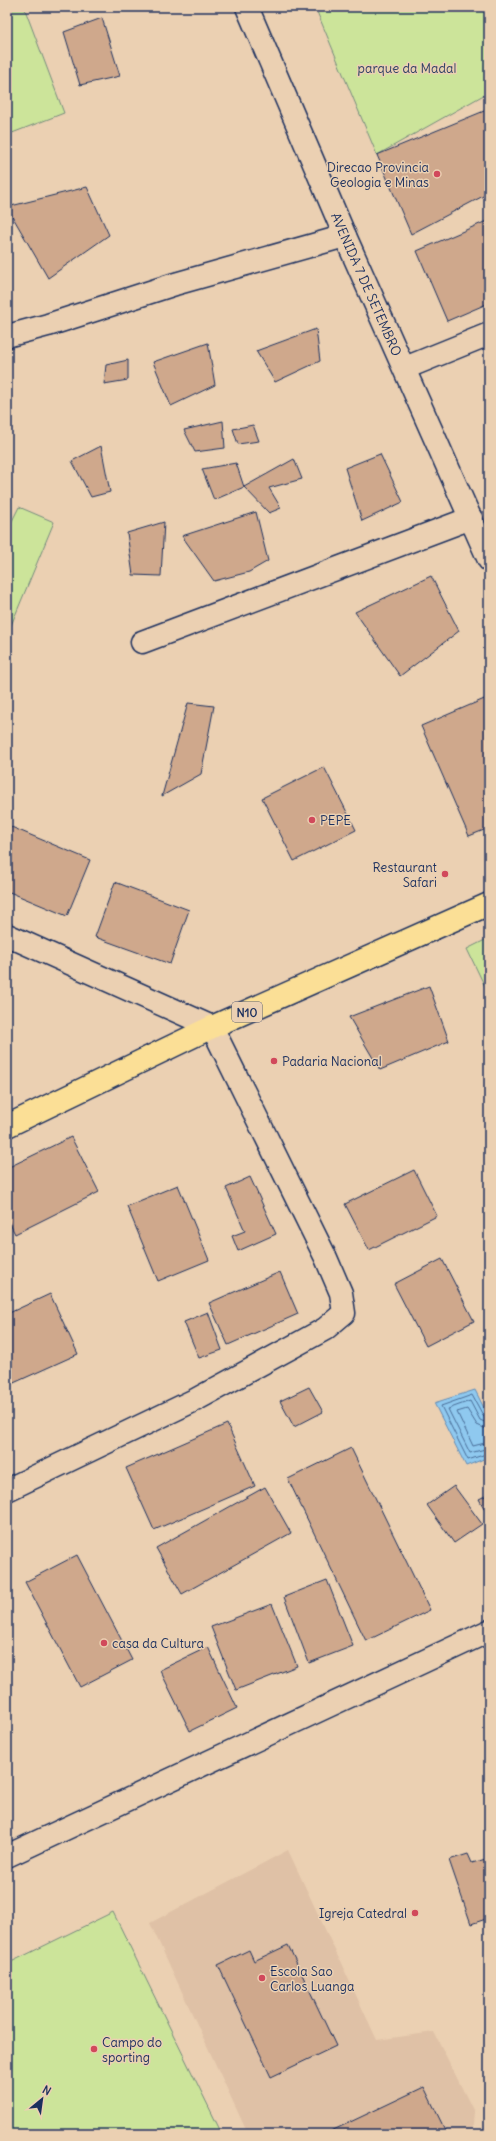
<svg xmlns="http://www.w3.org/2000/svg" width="496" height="2141" font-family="Delius,sans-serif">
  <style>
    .built { fill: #dfc1a6 }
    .green { fill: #cce49a; stroke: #748a7c }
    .water { fill: #8fc9ef; stroke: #618bb5 }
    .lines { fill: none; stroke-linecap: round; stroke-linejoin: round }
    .shore { stroke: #496d98; stroke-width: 1 }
    .building { fill: #cfa88c; stroke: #1b2f5e }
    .minor-casing { stroke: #1b2f5e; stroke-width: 25 }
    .major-casing { stroke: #1b2f5e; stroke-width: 25 }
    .minor { stroke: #ebd0b2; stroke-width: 22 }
    .major { stroke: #fbdf96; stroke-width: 22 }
    .poi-dot { fill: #d1495b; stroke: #ebd0b2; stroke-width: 1.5 }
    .labels { text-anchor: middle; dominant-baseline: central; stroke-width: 3; stroke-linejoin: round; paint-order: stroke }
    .shield { fill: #ebd0b2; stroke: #595f77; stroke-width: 1 }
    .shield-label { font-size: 12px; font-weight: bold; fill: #1b2f5e }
    .park-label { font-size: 13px; fill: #2d4164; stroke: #ebd0b2 }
    .poi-label { font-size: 13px; fill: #1b2f5e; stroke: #ebd0b2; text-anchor: start }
    .street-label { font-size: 13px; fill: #1b2f5e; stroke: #ebd0b2 }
  </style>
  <rect width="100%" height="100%" fill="#ebd0b2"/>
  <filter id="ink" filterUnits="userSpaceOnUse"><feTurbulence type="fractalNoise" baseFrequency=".025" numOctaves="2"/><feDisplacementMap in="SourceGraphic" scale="8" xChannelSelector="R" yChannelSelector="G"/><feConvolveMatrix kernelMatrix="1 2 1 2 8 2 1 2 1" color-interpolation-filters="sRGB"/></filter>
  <g filter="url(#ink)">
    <!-- built -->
    <path class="built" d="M288 1850 377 2040 434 2032 474 2112 472 2134H248L150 1923Z"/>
    <!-- green -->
    <path class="green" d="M7 7H24L64 113 7 135Z
      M315 7H489V92L377 155Z
      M19 507 54 522 7 635V531Z
      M489 938V995L467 949Z
      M113 1912 222 2134H7V1964Z"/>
    <!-- water -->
    <path class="water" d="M475 1390 489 1418V1457L466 1466 434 1403Z"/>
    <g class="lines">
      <!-- shore -->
      <path class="shore" d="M489 1419 484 1417 472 1395 441 1406 468 1460 489 1453
        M489 1424 480 1420 470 1401 448 1409 470 1453 489 1448
        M489 1430 477 1425 467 1409 457 1412 473 1446 489 1442"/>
    </g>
    <!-- building -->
    <path class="building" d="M102 18 120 76 80 85 64 32Z
      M489 109V193L411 234 377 155Z
      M87 187 109 235 48 278 7 207Z
      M489 220V303L447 321 417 251Z
      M316 329 320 361 275 382 256 351Z
      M208 343 215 385 171 406 153 362Z
      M128 360V380L104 384 106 365Z
      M223 421 225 448 195 452 184 430Z
      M253 425 259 441 238 444 233 429Z
      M101 446 110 492 91 497 72 461Z
      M380 454 403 502 362 521 345 468Z
      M294 459 302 479 269 488 281 508 269 513 244 487Z
      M236 463 244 487 214 500 202 469Z
      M256 512 268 561 249 572 214 581 182 536Z
      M164 522 161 576 133 575 127 533Z
      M431 576 459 631 400 676 355 612Z
      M489 697V828L469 836 421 726Z
      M188 703 214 706 201 774 162 796Z
      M324 767 356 830 294 861 262 798Z
      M9 826 90 860 67 916 7 891V831Z
      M115 882 189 910 170 964 95 937Z
      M429 986 449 1041 380 1070 349 1017Z
      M71 1137 99 1192 15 1234 7 1218V1168Z
      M414 1170 437 1216 369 1250 345 1204Z
      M250 1177 276 1234 238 1251 232 1236 245 1231 226 1188Z
      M178 1185 209 1260 158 1281 127 1206Z
      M442 1259 474 1321 426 1346 394 1284Z
      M280 1272 298 1314 228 1345 209 1303Z
      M50 1294 78 1354 7 1386V1314Z
      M208 1312 222 1350 199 1358 184 1322Z
      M309 1387 323 1412 294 1427 280 1401Z
      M227 1424 255 1486 154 1530 126 1468Z
      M351 1448 430 1610 366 1641 288 1479Z
      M454 1486 482 1524 454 1543 427 1505Z
      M265 1487 291 1533 182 1594 156 1548Z
      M489 1494V1517L479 1499Z
      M77 1555 132 1660 80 1687 25 1582Z
      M327 1580 353 1646 309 1663 284 1597Z
      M272 1604 297 1666 236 1690 211 1627Z
      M208 1647 237 1708 190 1731 160 1670Z
      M468 1854 472 1863 489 1858V1918L471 1924 449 1860Z
      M288 1945 336 2046 271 2077 218 1965 249 1950 254 1961Z
      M424 2087 447 2134H325Z"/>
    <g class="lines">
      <defs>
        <g id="minor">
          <path id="s1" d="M247 7 345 236 489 560"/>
          <path d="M7 336 48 325 175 284 345 236"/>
          <path d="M405 368 489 334"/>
          <path d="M142 642 471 518"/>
          <path d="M7 935 212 1027 326 1258 341 1293 344 1313 325 1329 197 1399 7 1490"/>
          <path d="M7 1856 489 1631"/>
        </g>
        <path id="major" d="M7 1126 212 1027 489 904"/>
      </defs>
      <!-- minor casing -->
      <use href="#minor" class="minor-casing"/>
      <!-- major casing -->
      <use href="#major" class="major-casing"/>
      <!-- minor -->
      <use href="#minor" class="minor"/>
      <!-- major -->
      <use href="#major" class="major"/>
    </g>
  </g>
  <!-- markers -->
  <g class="poi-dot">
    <circle cx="437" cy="174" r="4"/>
    <circle cx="312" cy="820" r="4"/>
    <circle cx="445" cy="874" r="4"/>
    <circle cx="274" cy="1061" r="4"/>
    <circle cx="104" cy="1643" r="4"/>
    <circle cx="415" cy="1913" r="4"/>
    <circle cx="262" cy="1978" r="4"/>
    <circle cx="94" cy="2049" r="4"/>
  </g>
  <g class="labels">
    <!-- shield labels -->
    <rect class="shield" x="232" y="1002" width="30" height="20" rx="3"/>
    <g class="shield-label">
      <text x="247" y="1012">N10</text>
    </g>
    <!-- park labels -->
    <g class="park-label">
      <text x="407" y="68">parque da Madal</text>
    </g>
    <!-- poi labels -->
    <g class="poi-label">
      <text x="429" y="167" text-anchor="end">Direcao Provincia<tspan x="429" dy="15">Geologia e Minas</tspan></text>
      <text x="320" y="820">PEPE</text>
      <text x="437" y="867" text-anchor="end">Restaurant<tspan x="437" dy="15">Safari</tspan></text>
      <text x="282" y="1061">Padaria Nacional</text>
      <text x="112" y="1643">casa da Cultura</text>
      <text x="407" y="1913" text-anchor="end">Igreja Catedral</text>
      <text x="270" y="1971">Escola Sao<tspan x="270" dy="15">Carlos Luanga</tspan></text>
      <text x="102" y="2042">Campo do<tspan x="102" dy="15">sporting</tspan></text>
    </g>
    <!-- street labels -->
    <g class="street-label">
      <text stroke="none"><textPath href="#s1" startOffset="302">AVENIDA 7 DE SETEMBRO</textPath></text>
    </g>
  </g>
  <!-- margin -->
  <rect width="496" height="2141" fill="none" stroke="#ebd0b2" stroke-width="24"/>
  <rect x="12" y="12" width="472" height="2117" fill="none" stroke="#1b2f5e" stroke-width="1.5" filter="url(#ink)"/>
  <!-- north arrow -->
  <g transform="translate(42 2099) rotate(29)" stroke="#ebd0b2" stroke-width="3" paint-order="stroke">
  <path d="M0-3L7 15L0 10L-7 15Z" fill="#1b2f5e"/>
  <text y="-6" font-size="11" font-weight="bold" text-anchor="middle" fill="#1b2f5e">N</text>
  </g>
</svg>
